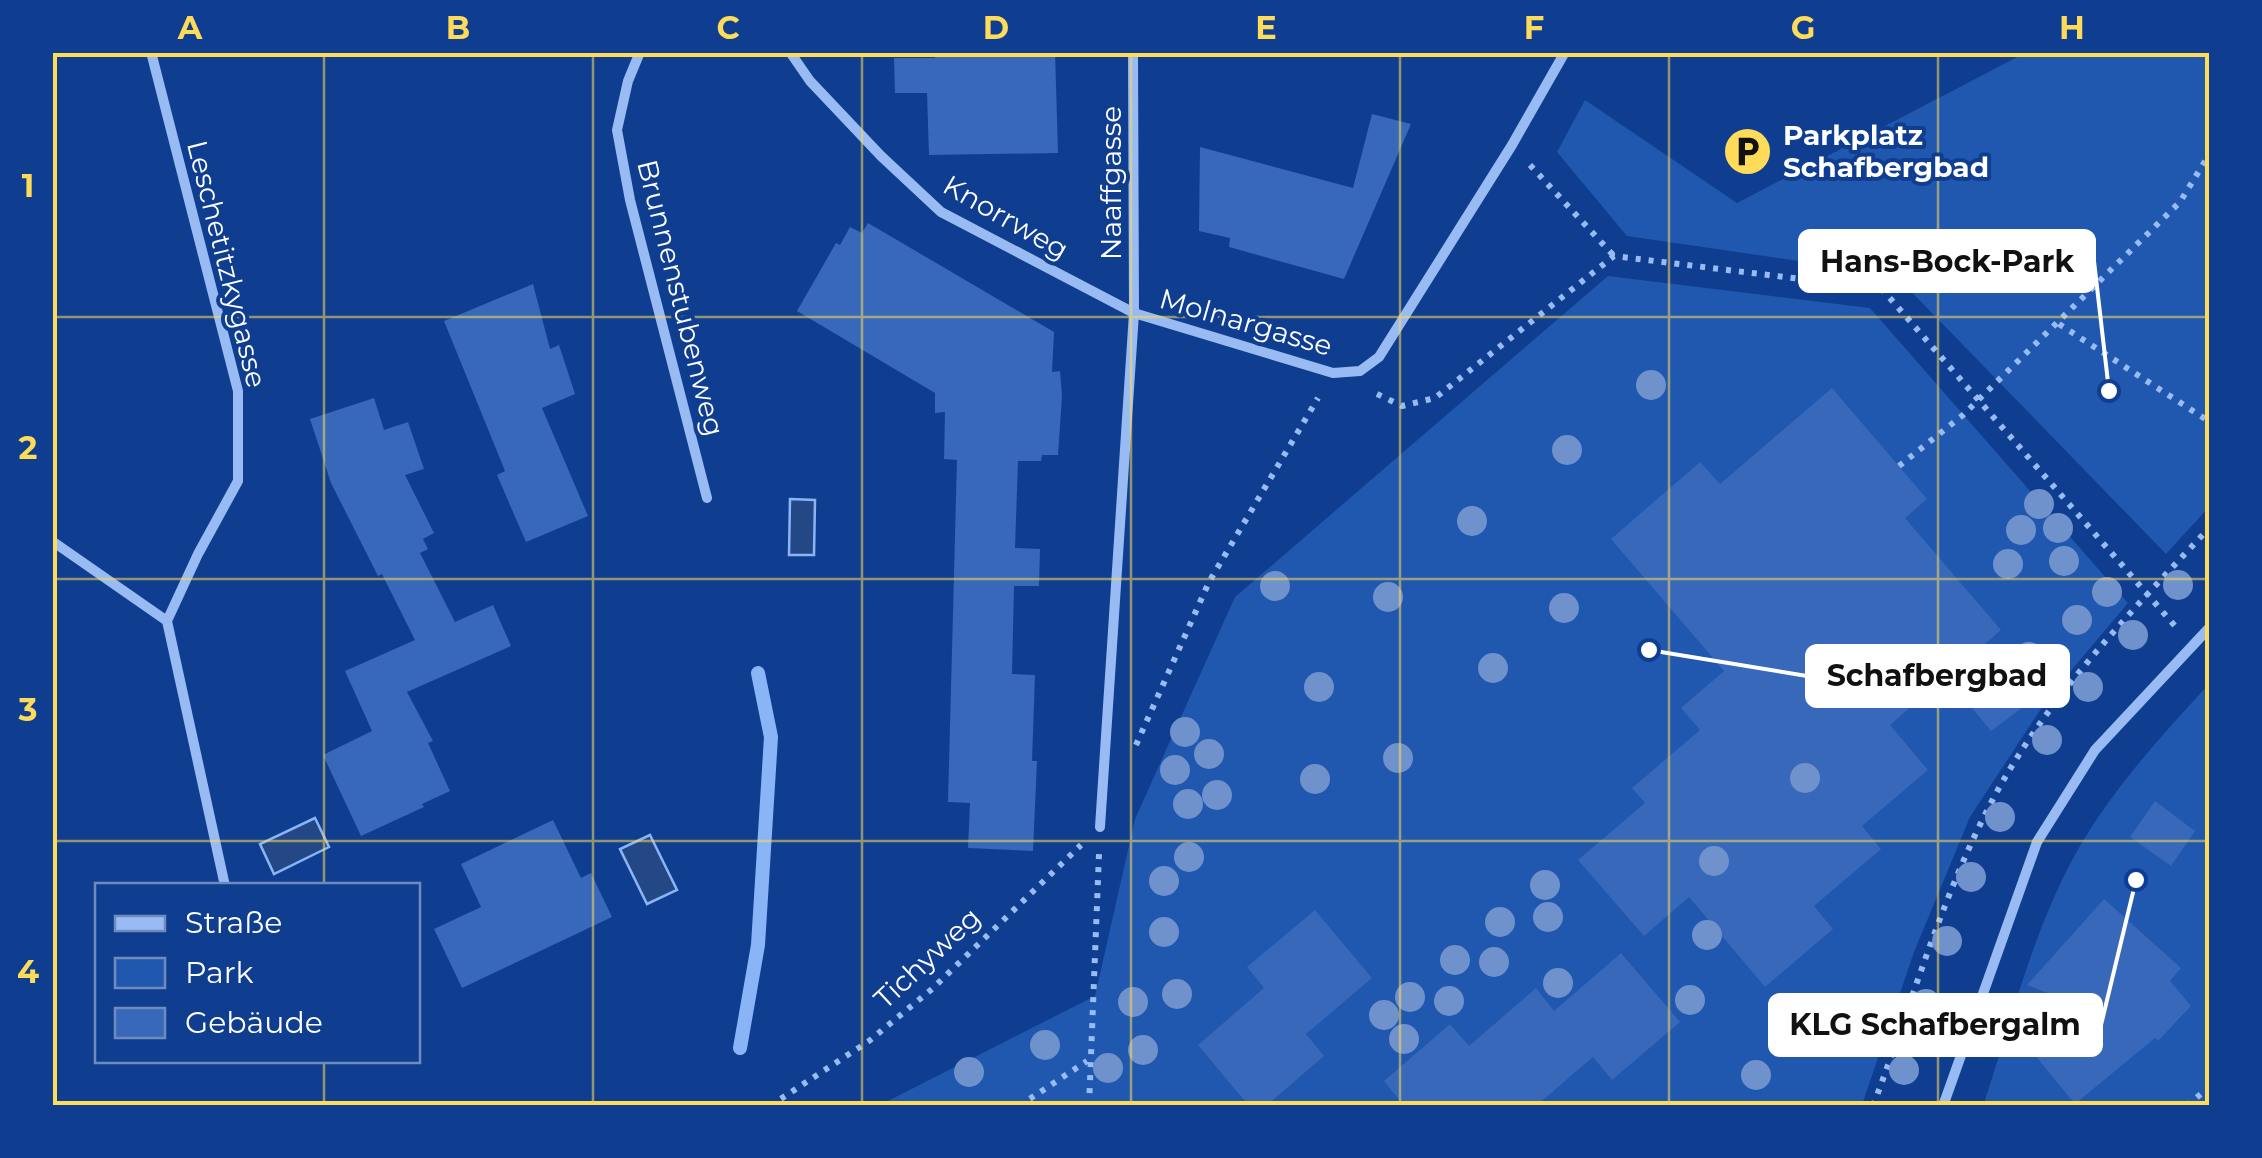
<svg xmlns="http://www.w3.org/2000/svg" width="2262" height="1158" font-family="Montserrat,sans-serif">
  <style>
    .green { fill: #2057af }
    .water { fill: #244885; stroke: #89b5f7; stroke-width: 2.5 }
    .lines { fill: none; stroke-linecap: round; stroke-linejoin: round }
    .stream { stroke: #89b5f7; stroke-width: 14 }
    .building { fill: #3768b9 }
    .path { stroke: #98bbf3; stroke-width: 6; stroke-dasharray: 5 8; stroke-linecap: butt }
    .street { stroke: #98bbf3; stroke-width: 10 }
    .tree { fill: #7092cc }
    .grid { fill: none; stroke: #ffdb5a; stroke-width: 2.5; stroke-opacity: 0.55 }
    .labels { text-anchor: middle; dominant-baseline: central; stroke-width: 8; stroke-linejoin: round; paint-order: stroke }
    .poi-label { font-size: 28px; font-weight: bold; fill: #fff; stroke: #0f3e90; text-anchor: start }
    .street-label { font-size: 28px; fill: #fff; stroke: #0f3e90 }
    .leader { fill: none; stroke: #fff; stroke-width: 4 }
    .callout-dot { fill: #fff; stroke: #0f3e90; stroke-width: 4 }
    .callout { fill: #fff; stroke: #fff; stroke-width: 4 }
    .callout-label { font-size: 30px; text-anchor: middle; font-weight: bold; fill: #111 }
    .neatline { fill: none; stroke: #ffdb5a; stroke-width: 4 }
    .grid-label { font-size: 32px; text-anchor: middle; font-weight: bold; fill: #ffdb5a }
  </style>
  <rect width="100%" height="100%" fill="#0f3e90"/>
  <!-- green -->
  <path class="green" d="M2025 53H2209V507L2166 554 1895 275 1627 236 1557 152 1585 100 1737 203Z
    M1608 276 1870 308 2128 603 2048 698 1970 817 1914 952 1862 1105 878 1106 1095 996 1135 819 1235 597Z
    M2209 684V1105L1983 1106C2012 1019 2034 925 2080 846 2115 786 2163 734 2209 684Z"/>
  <!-- water -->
  <path class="water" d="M790 499 815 500 814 555H789Z
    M315 818 329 847 274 874 260 844Z
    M650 835 677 890 647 904 620 849Z"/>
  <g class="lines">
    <!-- stream -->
    <path class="stream" d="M740 1048 758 945 771 737 758 673"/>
  </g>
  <!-- building -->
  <path class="building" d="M935 52H1055L1058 153 929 155 927 93H895L894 58H935Z
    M1372 114 1411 124 1344 279 1229 247 1230 238 1199 231 1200 147 1353 188Z
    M868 223 1054 332 1052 372 1060 371 1062 396 1058 455H1042L1041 461H1018L1015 548 1040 549 1039 586H1014L1012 674 1035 675 1032 761H1037L1033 851 968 848 970 803 948 802 957 460 944 459 945 412 935 413V393L797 311 836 243 840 245 850 227 862 233Z
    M533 284 550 349 559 345 575 394 542 408 588 516 526 542 497 475 505 471 444 321Z
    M1832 388 1927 499 1905 518 2001 630 1977 651 2026 705 1991 731 1946 676 1890 725 1928 770 1862 826 1881 849 1814 906 1833 929 1765 987 1689 897 1644 936 1578 860 1645 803 1632 788 1700 730 1681 708 1724 671 1611 539 1700 462 1720 484Z
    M374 398 384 430 408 422 424 469 405 475 434 533 423 539 428 549 420 553 455 622 493 605 511 646 407 692 433 741 428 743 450 791 422 804 424 807 361 836 323 755 372 731 345 671 415 640 382 574 378 576 331 483 310 419Z
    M2155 801 2195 831 2171 866 2130 837Z
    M553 820 581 878 591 873 612 917 462 988 434 929 481 907 461 864Z
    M2104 899 2181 968 2170 981 2191 1006 2158 1041 2155 1038 2075 1104 2028 1047 2078 1005 2027 985Z
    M1315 910 1372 978 1306 1034 1324 1056 1266 1106H1249L1198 1045 1264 988 1247 967Z
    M1621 953 1680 1022 1612 1080 1593 1057 1536 1106H1404L1384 1081 1450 1024 1469 1046 1536 988 1554 1011Z"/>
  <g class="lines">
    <!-- path -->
    <path class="path" d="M1530 165 1614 256
      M2059 324 2210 422
      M1377 394 1402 406 1435 398 1614 256 1882 289 2175 626
      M1899 466 1963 415 2180 202 2210 153
      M1136 745 1209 582 1318 398
      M770 1106 869 1041 932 989 1081 845
      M1019 1106 1087 1061
      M1089 1106 1099 854
      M1873 1106C1912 1003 1941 898 1992 801 2046 698 2131 612 2210 527
      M2187 1106 2210 1086"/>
    <!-- street -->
    <path class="street" d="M151 52 238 391V481L198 554 167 621 225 886
      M640 52 628 81 617 130 630 200 707 498
      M790 52 810 81 881 156 941 212 1134 313 1333 373 1360 371 1379 357 1512 145 1565 52
      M52 541 167 621
      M1100 827 1134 313 1133 52
      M1943 1106 2037 842 2095 750 2210 627"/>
  </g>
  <!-- trees -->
  <g class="tree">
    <circle cx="1651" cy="385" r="15"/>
    <circle cx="1567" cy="450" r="15"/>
    <circle cx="2039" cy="504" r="15"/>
    <circle cx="1472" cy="521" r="15"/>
    <circle cx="2058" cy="528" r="15"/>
    <circle cx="2021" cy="530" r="15"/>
    <circle cx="2064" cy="561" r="15"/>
    <circle cx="2008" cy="564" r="15"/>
    <circle cx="2178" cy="585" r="15"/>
    <circle cx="1275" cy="586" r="15"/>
    <circle cx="2107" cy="592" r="15"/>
    <circle cx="1388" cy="597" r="15"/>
    <circle cx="1564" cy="608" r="15"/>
    <circle cx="2077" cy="620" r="15"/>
    <circle cx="2133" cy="635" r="15"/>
    <circle cx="2029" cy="657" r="15"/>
    <circle cx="1493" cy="668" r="15"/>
    <circle cx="1319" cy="687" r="15"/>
    <circle cx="2088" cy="687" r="15"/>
    <circle cx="1185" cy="732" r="15"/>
    <circle cx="2047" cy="740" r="15"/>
    <circle cx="1209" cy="754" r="15"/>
    <circle cx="1398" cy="758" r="15"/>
    <circle cx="1175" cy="770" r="15"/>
    <circle cx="1805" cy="778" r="15"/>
    <circle cx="1315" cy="779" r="15"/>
    <circle cx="1217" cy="795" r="15"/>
    <circle cx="1188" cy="804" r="15"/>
    <circle cx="2000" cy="817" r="15"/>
    <circle cx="1189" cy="857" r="15"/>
    <circle cx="1714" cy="861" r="15"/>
    <circle cx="1971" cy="877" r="15"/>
    <circle cx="1164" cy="881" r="15"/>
    <circle cx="1545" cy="885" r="15"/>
    <circle cx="1548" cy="917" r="15"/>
    <circle cx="1500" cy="922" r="15"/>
    <circle cx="1164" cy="932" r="15"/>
    <circle cx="1707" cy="935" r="15"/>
    <circle cx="1947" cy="941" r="15"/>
    <circle cx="1455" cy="960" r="15"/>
    <circle cx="1494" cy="962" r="15"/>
    <circle cx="1558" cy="983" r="15"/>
    <circle cx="1177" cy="994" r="15"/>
    <circle cx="1410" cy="997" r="15"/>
    <circle cx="1690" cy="1000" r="15"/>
    <circle cx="1449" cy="1001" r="15"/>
    <circle cx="1133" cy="1002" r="15"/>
    <circle cx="1926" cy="1004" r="15"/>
    <circle cx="1384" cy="1015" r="15"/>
    <circle cx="1404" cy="1039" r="15"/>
    <circle cx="1799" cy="1042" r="15"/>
    <circle cx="1045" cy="1045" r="15"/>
    <circle cx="1143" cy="1050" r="15"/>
    <circle cx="1108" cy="1068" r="15"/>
    <circle cx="1904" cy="1070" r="15"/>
    <circle cx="969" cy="1072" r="15"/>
    <circle cx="1756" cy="1075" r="15"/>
  </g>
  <!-- grid -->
  <path class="grid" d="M324 52V886M593 52V1106M862 52V1106M1131 52V1106M1400 52V1106M1669 52V1106M1938 52V1106M52 317H2210M52 579H2210M52 841H2210M324 1060V1106"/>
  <!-- icons -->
  <defs>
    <symbol id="parking-disc" viewBox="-11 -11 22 22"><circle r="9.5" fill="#ffdb5a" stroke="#0f3e90"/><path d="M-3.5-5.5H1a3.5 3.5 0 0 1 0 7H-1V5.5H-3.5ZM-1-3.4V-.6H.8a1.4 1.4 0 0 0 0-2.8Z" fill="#111"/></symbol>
  </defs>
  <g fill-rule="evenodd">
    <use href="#parking-disc" x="1720" y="124" width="55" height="55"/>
  </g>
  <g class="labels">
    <!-- poi labels -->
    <g class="poi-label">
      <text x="1783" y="135">Parkplatz<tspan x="1783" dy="32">Schafbergbad</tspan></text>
    </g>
    <!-- street labels -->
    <g class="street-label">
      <text transform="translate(1111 183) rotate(-90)">Naaffgasse</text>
      <text transform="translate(1006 217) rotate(30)">Knorrweg</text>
      <text transform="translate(227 264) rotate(76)">Leschetitzkygasse</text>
      <text transform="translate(681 298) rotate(76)">Brunnenstubenweg</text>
      <text transform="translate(1246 322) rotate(16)">Molnargasse</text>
      <text transform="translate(927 958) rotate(-43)">Tichyweg</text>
    </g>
  </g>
  <!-- callouts -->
  <path class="leader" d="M2109 391L2094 261M1649 650L1807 676M2136 880L2101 1025"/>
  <g class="callout-dot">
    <circle cx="2109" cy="391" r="10"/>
    <circle cx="1649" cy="650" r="10"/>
    <circle cx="2136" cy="880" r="10"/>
  </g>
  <g class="callout">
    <rect x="1800" y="231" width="294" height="60" rx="10"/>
    <rect x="1807" y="646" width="261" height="60" rx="10"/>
    <rect x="1770" y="995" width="331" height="60" rx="10"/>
  </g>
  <g class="callout-label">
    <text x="1947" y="272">Hans-Bock-Park</text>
    <text x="1937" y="686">Schafbergbad</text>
    <text x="1935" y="1035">KLG Schafbergalm</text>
  </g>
  <!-- border -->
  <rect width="2262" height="1158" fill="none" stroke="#0f3e90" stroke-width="110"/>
  <!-- legend -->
  <rect x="95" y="883" width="325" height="180" fill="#0f3e90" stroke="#6f8bbc" stroke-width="2.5"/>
  <rect x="115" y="916" width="50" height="15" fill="#98bbf3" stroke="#6f8bbc" stroke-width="2.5"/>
  <text x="185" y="933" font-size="30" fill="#ffffff">Straße</text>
  <rect x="115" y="958" width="50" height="30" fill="#2057af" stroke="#6f8bbc" stroke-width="2.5"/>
  <text x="185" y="983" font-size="30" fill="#ffffff">Park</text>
  <rect x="115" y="1008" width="50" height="30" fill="#3768b9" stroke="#6f8bbc" stroke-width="2.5"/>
  <text x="185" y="1033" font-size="30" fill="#ffffff">Gebäude</text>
  <rect x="55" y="55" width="2152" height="1048" class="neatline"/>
  <g class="grid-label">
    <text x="190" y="39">A</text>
    <text x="458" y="39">B</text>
    <text x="728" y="39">C</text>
    <text x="996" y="39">D</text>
    <text x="1266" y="39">E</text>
    <text x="1534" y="39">F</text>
    <text x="1803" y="39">G</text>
    <text x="2072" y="39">H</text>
    <text x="28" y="197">1</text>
    <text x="28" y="459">2</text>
    <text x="28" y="721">3</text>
    <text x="28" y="983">4</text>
  </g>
</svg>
